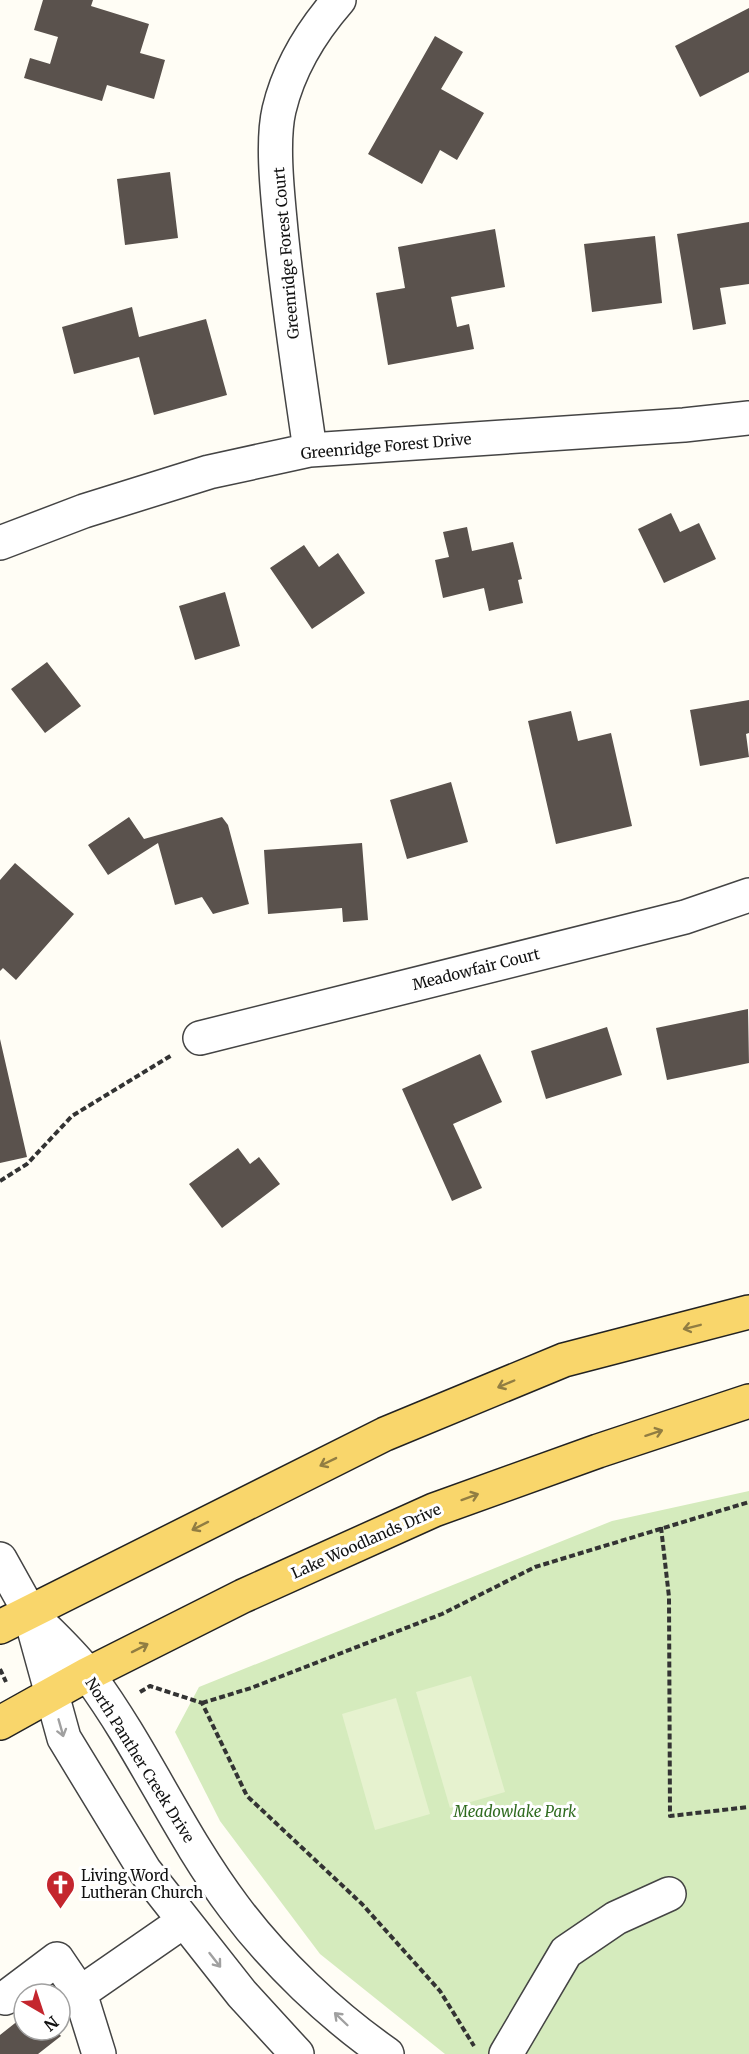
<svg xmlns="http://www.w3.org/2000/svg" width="749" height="2054" font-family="Merriweather,serif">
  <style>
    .green { fill: #d5ebbd }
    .pitch { fill: #e6f2cf }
    .building { fill: #5a524d }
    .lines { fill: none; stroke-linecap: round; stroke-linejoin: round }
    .minor-casing { stroke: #444; stroke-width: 36 }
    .major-casing { stroke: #222; stroke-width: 36 }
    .path { stroke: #333; stroke-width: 4; stroke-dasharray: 6 3; stroke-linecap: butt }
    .minor { stroke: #fff; stroke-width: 33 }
    .major { stroke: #f9d66b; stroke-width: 33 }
    .oneway { stroke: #917d42 }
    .oneway2 { stroke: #a0a0a0 }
    .labels { text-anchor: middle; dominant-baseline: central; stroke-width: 6; stroke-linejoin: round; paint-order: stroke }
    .street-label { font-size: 15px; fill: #111; stroke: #fff }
    .park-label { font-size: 15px; font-style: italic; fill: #2f6b1f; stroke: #fff }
    .poi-label { font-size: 15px; fill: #111; stroke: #fff; text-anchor: start }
  </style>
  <rect width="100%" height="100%" fill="#fffdf5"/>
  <!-- green -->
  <path class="green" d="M749 1491V2054H445L320 1954 220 1821 175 1732 199 1687 612 1521Z"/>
  <!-- pitch -->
  <path class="pitch" d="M471 1676 505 1792 450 1808 416 1692Z
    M396 1698 430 1814 375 1830 342 1714Z"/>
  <!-- building -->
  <path class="building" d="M43 0H93L91 6 149 24 140 53 165 60 154 99 107 85 102 101 24 78 30 58 50 64 58 37 34 30Z
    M749 8V72L700 97 675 46Z
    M435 36 463 52 441 89 484 113 457 160 440 150 422 184 368 154Z
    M170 172 178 238 125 245 117 179Z
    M749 222V284L720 288 726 324 693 330 677 234Z
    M495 229 505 287 451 297 457 327 469 324 474 349 388 365 376 293 405 288 398 247Z
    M655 236 662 303 592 312 584 244Z
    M132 307 139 337 206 319 227 395 154 415 139 357 74 374 62 327Z
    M671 513 680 532 699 523 716 559 664 583 638 529Z
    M467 527 472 551 513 542 522 579 518 580 523 603 489 611 484 588 443 598 435 560 449 557 443 532Z
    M304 545 319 567 338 553 365 593 312 629 270 568Z
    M225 592 240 646 195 660 179 606Z
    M47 662 81 706 45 733 11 689Z
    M749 700V733L746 734 749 757 700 766 690 710Z
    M571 711 578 741 611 733 632 826 556 844 528 721Z
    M451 782 468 842 407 859 390 800Z
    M129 817 144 839 222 817 228 825 249 904 213 914 202 897 175 905 158 843 108 875 88 845Z
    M362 843 368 920 343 922 342 908 268 914 264 850Z
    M15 863 74 914 16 980 3 968 0 971V880Z
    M748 1009 749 1063 667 1080 656 1028Z
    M607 1027 622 1075 546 1099 531 1051Z
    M0 1039 27 1157 0 1163Z
    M480 1054 502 1102 453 1124 482 1188 452 1201 402 1089Z
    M238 1148 250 1164 259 1157 280 1184 222 1228 189 1184Z
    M24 2016V2030H56L61 2036 38 2054H0V2035Z"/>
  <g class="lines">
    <defs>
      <path id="minor" d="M310 450C299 373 287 297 280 220 277 189 272 140 279 110 289 68 311 32 339 0
        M0 543 84 511 209 472 310 450 684 425 749 418
        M200 1038 685 917 749 895
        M0 1559 29 1611 64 1738 145 1871 242 1994 297 2054
        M33 1616C51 1635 73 1654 89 1676 143 1749 179 1834 234 1907 274 1961 332 2016 387 2054
        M5 1998 57 1959 80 1993
        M99 2054 80 1993 184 1921
        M506 2054 566 1952 616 1918 669 1894"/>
      <path id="major" d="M0 1627 385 1434 564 1360 749 1312
        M0 1723 88 1674 243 1596 434 1510 598 1451 749 1401"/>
    </defs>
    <!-- minor casing -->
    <use href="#minor" class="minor-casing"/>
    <!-- major casing -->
    <use href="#major" class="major-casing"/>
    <!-- path -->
    <path class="path" d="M0 1181 27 1164 72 1116 172 1055
      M661 1527 669 1597 670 1816 749 1807
      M0 1669 6 1682
      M140 1692 150 1686 202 1703 247 1796 362 1904 440 1991 474 2046
      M202 1703 251 1688 442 1614 535 1567 749 1502"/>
    <!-- minor -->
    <use href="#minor" class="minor"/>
    <!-- major -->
    <use href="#major" class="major"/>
  </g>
  <!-- one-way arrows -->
  <defs><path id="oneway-shaft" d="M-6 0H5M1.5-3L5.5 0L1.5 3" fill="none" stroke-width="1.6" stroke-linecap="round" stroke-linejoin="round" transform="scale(1.5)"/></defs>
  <g class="oneway">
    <use href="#oneway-shaft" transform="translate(692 1327) rotate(166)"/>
    <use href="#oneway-shaft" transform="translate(506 1384) rotate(157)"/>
    <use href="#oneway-shaft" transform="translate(654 1433) rotate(-18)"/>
    <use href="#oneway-shaft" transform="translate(328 1462) rotate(154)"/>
    <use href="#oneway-shaft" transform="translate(470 1497) rotate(-20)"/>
    <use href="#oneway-shaft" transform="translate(200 1526) rotate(153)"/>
    <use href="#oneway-shaft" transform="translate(140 1648) rotate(-27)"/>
  </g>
  <g class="oneway2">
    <use href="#oneway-shaft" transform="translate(61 1728) rotate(74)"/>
    <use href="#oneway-shaft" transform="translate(215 1960) rotate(52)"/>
    <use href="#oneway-shaft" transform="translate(341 2019) rotate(-136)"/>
  </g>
  <!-- icons -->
  <defs>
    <symbol id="church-pin" viewBox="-11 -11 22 30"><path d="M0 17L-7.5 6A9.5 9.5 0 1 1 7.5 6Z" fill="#c4262e" stroke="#fff"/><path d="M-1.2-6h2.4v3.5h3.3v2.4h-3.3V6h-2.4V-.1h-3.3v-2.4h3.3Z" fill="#fff"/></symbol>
  </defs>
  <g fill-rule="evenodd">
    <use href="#church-pin" x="44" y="1868" width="33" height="45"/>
  </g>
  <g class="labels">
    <!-- street labels -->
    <g class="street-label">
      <text transform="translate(286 253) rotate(-95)">Greenridge Forest Court</text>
      <text transform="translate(386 446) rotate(-5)">Greenridge Forest Drive</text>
      <text transform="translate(476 969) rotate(-14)">Meadowfair Court</text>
      <text transform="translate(366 1541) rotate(-24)">Lake Woodlands Drive</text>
      <text transform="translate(140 1760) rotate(58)">North Panther Creek Drive</text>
    </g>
    <!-- park labels -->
    <g class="park-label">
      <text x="515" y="1811">Meadowlake Park</text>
    </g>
    <!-- poi labels -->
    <g class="poi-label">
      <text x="81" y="1875">Living Word<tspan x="81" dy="17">Lutheran Church</tspan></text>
    </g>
  </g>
  <!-- north arrow -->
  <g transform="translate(42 2012) rotate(141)"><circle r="28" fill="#ffffff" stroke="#a0a0a0" stroke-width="1.5"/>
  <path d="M0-4.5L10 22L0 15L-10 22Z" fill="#c4262e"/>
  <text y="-9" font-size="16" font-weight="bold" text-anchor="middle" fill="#111111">N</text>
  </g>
</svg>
